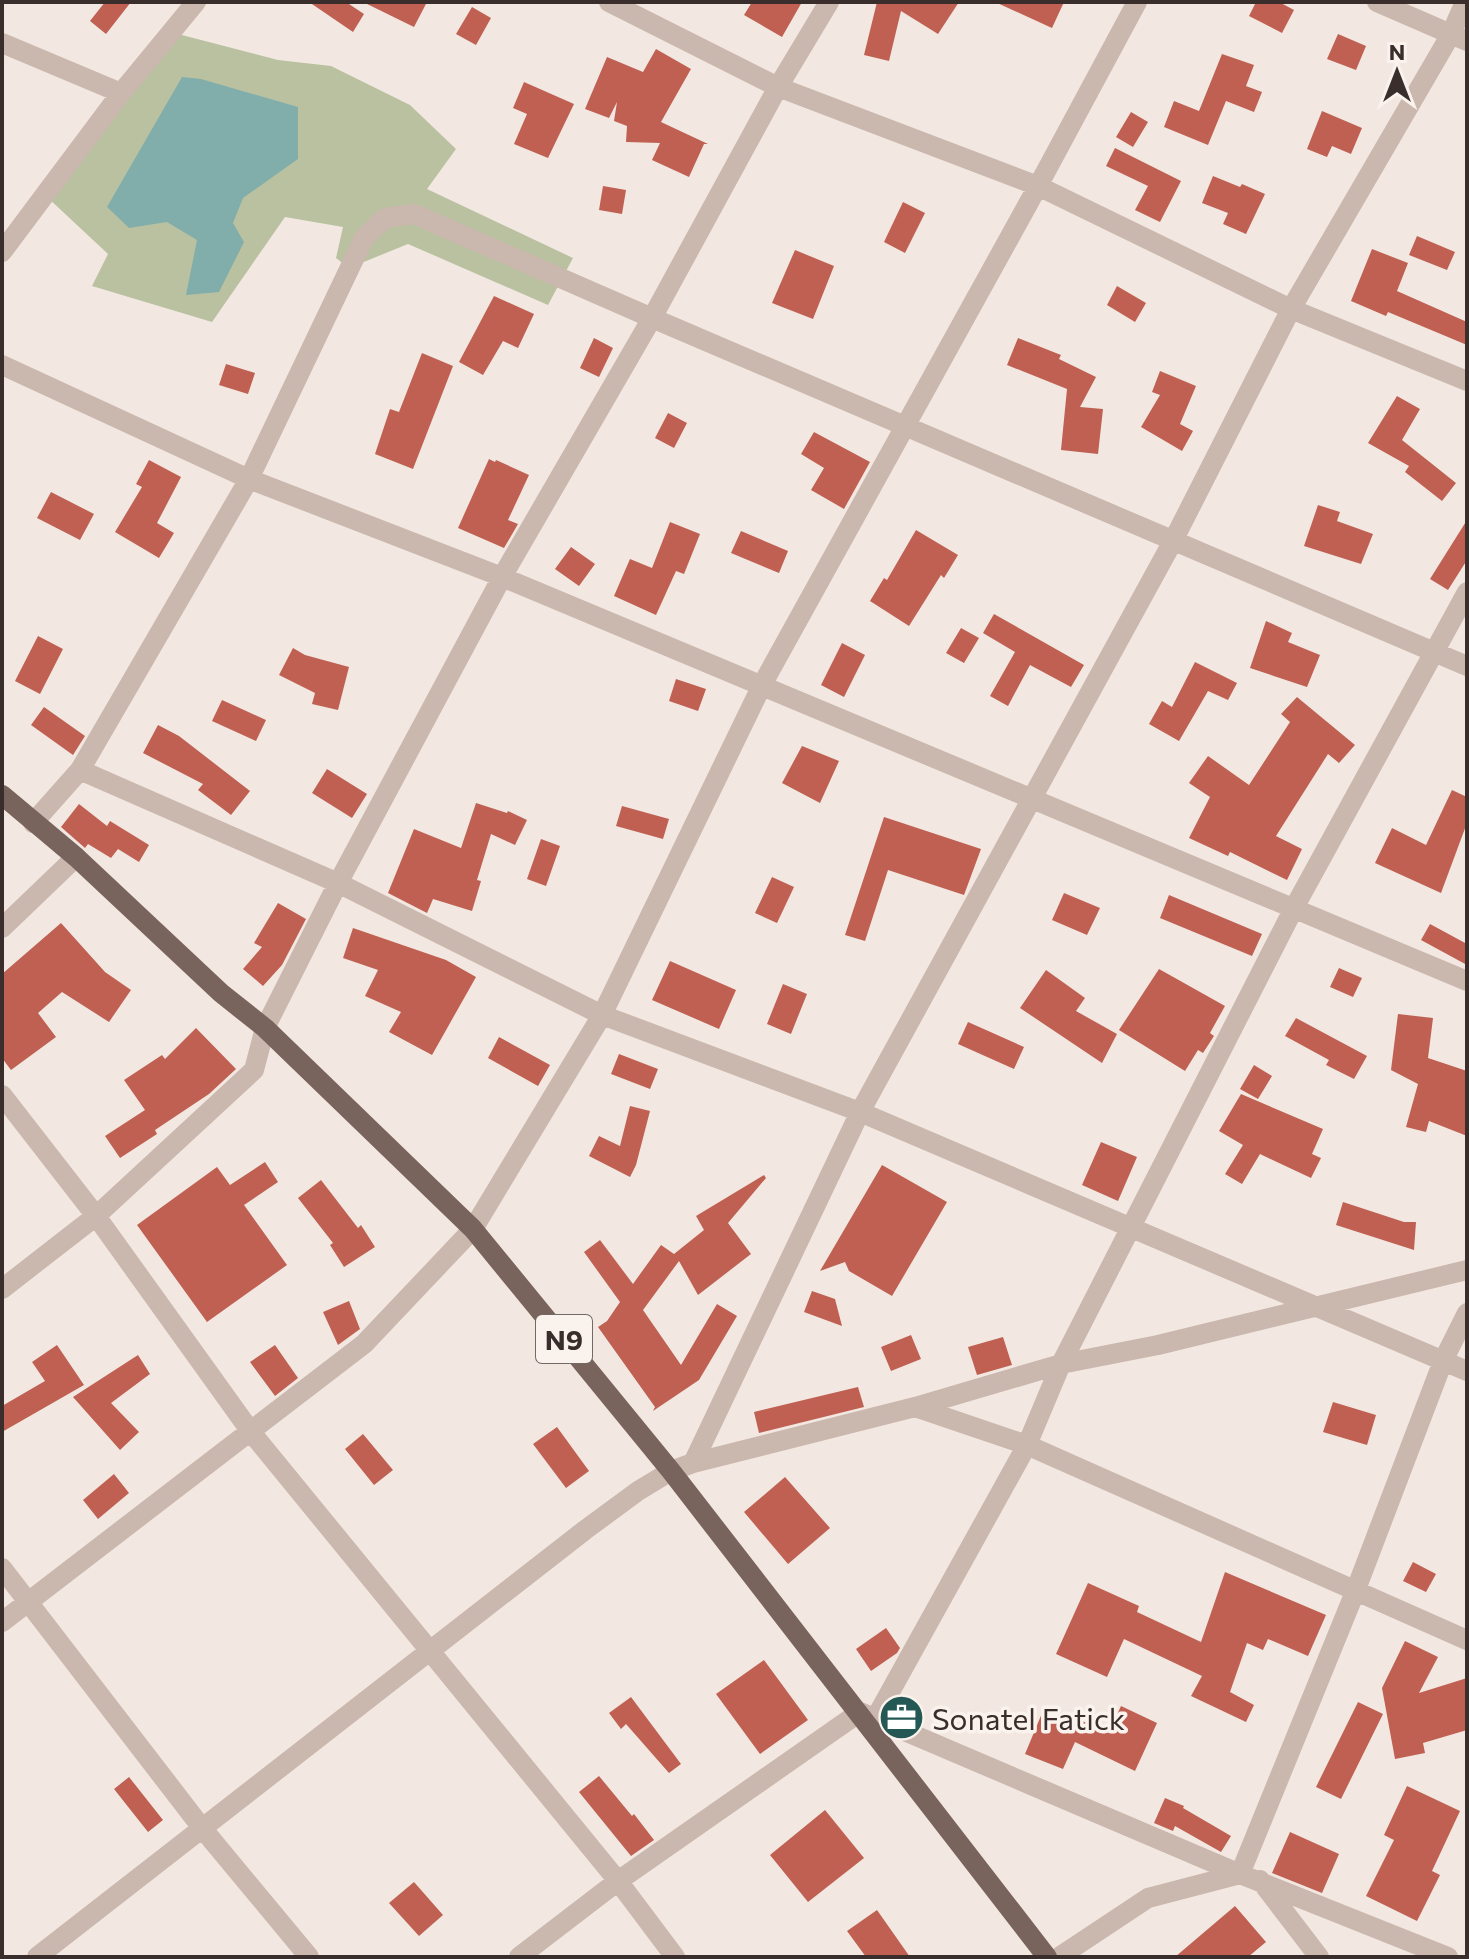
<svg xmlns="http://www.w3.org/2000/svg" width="1469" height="1959" font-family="Commissioner,sans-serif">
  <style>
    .green { fill: #bac1a1 }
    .water { fill: #81aeaa }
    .building { fill: #bf6052 }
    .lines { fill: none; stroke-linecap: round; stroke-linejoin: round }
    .minor { stroke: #cab7ad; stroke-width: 20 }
    .major { stroke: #79645d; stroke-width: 20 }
    .labels { text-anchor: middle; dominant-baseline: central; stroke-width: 7; stroke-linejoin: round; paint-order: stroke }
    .shield { fill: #faf2ed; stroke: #736965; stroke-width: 2 }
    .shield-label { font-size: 28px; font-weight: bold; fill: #392e2b }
    .poi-label { font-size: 30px; fill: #392e2b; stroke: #faf2ed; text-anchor: start }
  </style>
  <rect width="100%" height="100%" fill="#f2e8e1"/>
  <!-- green -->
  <path class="green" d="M178 34 278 60 331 66 410 105 456 149 427 189 573 258 548 305 408 244 349 268 336 258 343 227 285 217 212 322 92 286 108 254 47 197Z"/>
  <!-- water -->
  <path class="water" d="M182 77 201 79 298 107V159L243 198 233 223 244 242 219 292 186 295 197 240 167 222 129 228 107 207Z"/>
  <!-- building -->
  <path class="building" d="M105 2H131L106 34 90 21Z
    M309 2H346L364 14 353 32Z
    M363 2H427L414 27Z
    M752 2H802L782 37 744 15Z
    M877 2H959L938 34 901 11 889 61 864 55Z
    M995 2H1064L1052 28Z
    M1256 2H1279L1294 10 1282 33 1249 16Z
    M472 7 491 18 476 45 456 34Z
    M1338 34 1366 46 1356 70 1327 59Z
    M656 49 691 69 661 122 708 144H704L689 177 652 160 660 143 626 142 627 126 614 121 617 102 609 118 585 109 607 57 643 72Z
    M1222 54 1254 65 1246 86 1262 92 1254 112 1226 101 1208 145 1164 127 1174 101 1199 111Z
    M524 82 574 104 548 158 514 144 527 114 513 108Z
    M1322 111 1362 128 1351 154 1332 146 1327 157 1307 149Z
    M1131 112 1148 122 1133 147 1116 137Z
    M1115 148 1181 181 1160 222 1135 210 1148 186 1106 166Z
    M1213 176 1240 187 1242 184 1265 194 1246 234 1223 224 1228 213 1202 203Z
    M603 186 626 190 622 214 599 210Z
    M903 202 925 213 905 253 884 242Z
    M1417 236 1455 252 1447 270 1409 255Z
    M1372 249 1408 263 1397 291 1467 322V345L1388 312 1386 316 1351 301Z
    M795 250 834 266 813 319 772 303Z
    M1117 286 1146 303 1135 322 1107 305Z
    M494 296 534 314 518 348 503 341 483 375 459 362Z
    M594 338 613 348 599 377 580 368Z
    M1018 338 1061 355 1059 359 1096 377 1080 407 1103 409 1098 454 1061 450 1067 389 1007 365Z
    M422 353 453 366 413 469 375 454 390 409 399 412Z
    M226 364 255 373 248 394 219 385Z
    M1160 371 1196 386 1180 424 1193 431 1182 451 1141 427 1160 395 1152 392Z
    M1397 396 1420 409 1402 440 1456 483 1442 501 1405 472 1409 466 1368 443Z
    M668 413 687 423 674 448 655 438Z
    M814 432 870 462 844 509 811 490 824 468 801 454Z
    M489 459 495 462 496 460 529 475 508 520 518 524 504 548 458 528Z
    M149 460 181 477 157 523 174 533 159 558 115 532 142 487 136 484Z
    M51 492 94 514 80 540 37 518Z
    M1318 505 1340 512 1337 521 1373 534 1361 564 1304 546Z
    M1467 520V560L1448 590 1430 579Z
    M670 522 700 534 684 574 676 571 656 615 614 596 630 559 652 568Z
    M916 530 958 555 944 578 941 575 909 626 870 601 884 578 887 580Z
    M741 531 788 551 779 573 731 553Z
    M571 547 595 564 579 586 555 569Z
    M994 614 1084 665 1071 687 1030 665 1008 706 990 696 1015 652 983 633Z
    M1266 621 1292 633 1288 642 1320 655 1307 687 1250 668Z
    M961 628 979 638 964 663 946 653Z
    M38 636 63 649 40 694 15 681Z
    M842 643 865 655 844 697 821 685Z
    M293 648 305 655 349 667 338 710 312 704 315 693 279 675Z
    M1195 662 1237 683 1228 700 1208 691 1179 741 1149 724 1162 701 1172 707Z
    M676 679 706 689 698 711 669 701Z
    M1297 697 1355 745 1339 763 1328 754 1276 836 1302 849 1287 880 1230 852 1228 856 1189 838 1210 797 1189 783 1208 756 1249 785 1290 722 1281 714Z
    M222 700 266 720 256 741 212 721Z
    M44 707 85 736 73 755 31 725Z
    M158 725 179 736 250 791 231 815 198 790 203 784 143 753Z
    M802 746 839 761 820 803 782 783Z
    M327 769 367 794 352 818 312 793Z
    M1452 790 1467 797V823L1441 893 1375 863 1392 828 1426 845Z
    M476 803 507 813 508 811 527 820 515 845 491 834 477 880 481 881 472 911 433 899 427 913 388 893 414 829 461 848Z
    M79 804 107 826 110 821 149 845 139 862 118 849 111 858 88 844 85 848 61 827Z
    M622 806 669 819 663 839 616 826Z
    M884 817 981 849 964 895 888 870 865 941 845 935Z
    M541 839 560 846 546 886 527 879Z
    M772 877 794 887 777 923 755 913Z
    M1064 893 1100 908 1087 935 1052 920Z
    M1169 895 1262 934 1252 956 1160 918Z
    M278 903 306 919 282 965 263 986 243 969 262 947 254 943Z
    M61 923 105 972 131 990 109 1022 62 992 38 1013 56 1037 11 1070 2 1058V974Z
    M1430 924 1467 944V965L1421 940Z
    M353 928 446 960 476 977 432 1055 389 1032 401 1012 365 996 378 970 343 958Z
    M670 961 736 990 719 1029 652 1000Z
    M1339 968 1362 978 1353 997 1330 987Z
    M1159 969 1225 1006 1210 1033 1214 1036 1203 1053 1198 1050 1185 1071 1119 1030Z
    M1046 970 1085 998 1076 1011 1117 1034 1102 1063 1020 1008Z
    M783 984 807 994 791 1034 767 1024Z
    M1398 1014 1433 1018 1428 1058 1467 1071V1136L1429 1121 1426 1132 1406 1127 1418 1084 1391 1070Z
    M1296 1018 1367 1056 1354 1079 1326 1065 1329 1060 1285 1036Z
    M968 1022 1024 1047 1014 1069 958 1044Z
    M196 1028 236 1069 209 1094 155 1130 157 1134 120 1158 105 1136 145 1110 124 1080 162 1055 165 1059Z
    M499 1037 550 1065 538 1086 488 1058Z
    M619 1054 658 1069 650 1089 611 1074Z
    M1254 1065 1272 1076 1258 1099 1240 1089Z
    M1241 1094 1323 1129 1312 1154 1321 1158 1311 1178 1260 1154 1242 1184 1225 1174 1243 1145 1219 1131Z
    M630 1106 650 1111 636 1165 630 1177 589 1156 599 1136 620 1146Z
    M1101 1142 1137 1157 1118 1201 1082 1185Z
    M265 1162 278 1182 244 1205 287 1265 207 1322 137 1225 217 1167 230 1185Z
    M882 1165 947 1202 892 1296 849 1271 845 1262 820 1271Z
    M764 1175 766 1178 728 1223 751 1254 698 1295 679 1261 643 1310 681 1365 717 1304 737 1316 699 1380 653 1411 655 1407 598 1327 607 1321 620 1302 584 1252 600 1240 633 1284 661 1245 674 1254 704 1230 696 1216Z
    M321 1180 358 1228 361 1225 375 1247 344 1267 330 1245 333 1243 298 1198Z
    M1343 1202 1404 1222H1416L1414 1250 1336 1225Z
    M812 1291 835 1299 842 1326 804 1312Z
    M349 1301 360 1329 338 1345 323 1312Z
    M911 1335 921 1359 891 1371 881 1347Z
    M1003 1337 1012 1365 977 1375 968 1347Z
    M57 1345 84 1385 2 1432V1406L45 1381 32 1362Z
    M275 1345 298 1378 275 1396 250 1362Z
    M138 1355 150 1374 111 1403 139 1432 120 1450 73 1397Z
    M858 1387 864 1407 759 1433 754 1412Z
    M1333 1402 1376 1415 1367 1445 1323 1432Z
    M557 1427 589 1471 566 1488 533 1444Z
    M363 1434 393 1470 374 1485 345 1449Z
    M114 1474 129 1493 98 1519 83 1500Z
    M785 1477 830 1528 788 1564 744 1512Z
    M1413 1562 1436 1574 1426 1592 1403 1581Z
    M1225 1572 1326 1615 1308 1656 1268 1639 1263 1650 1247 1643 1230 1692 1254 1705 1246 1722 1191 1696 1202 1676 1124 1639 1107 1677 1056 1654 1088 1583 1139 1606 1137 1612 1201 1642Z
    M886 1628 900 1648 897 1653 871 1671 856 1649Z
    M1405 1641 1438 1657 1419 1693 1467 1678V1730L1423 1743 1425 1753 1395 1759 1382 1688Z
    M764 1660 808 1720 760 1754 716 1694Z
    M631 1697 681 1764 669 1773 626 1724 621 1729 609 1713Z
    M1358 1702 1383 1714 1341 1799 1316 1787Z
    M1045 1706 1109 1732 1121 1706 1157 1723 1135 1771 1075 1742 1063 1769 1025 1754Z
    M599 1776 632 1816 634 1814 654 1840 631 1856 579 1792Z
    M129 1777 163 1820 148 1832 114 1789Z
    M1407 1786 1460 1811 1432 1871 1440 1875 1417 1921 1366 1896 1394 1840 1384 1835Z
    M1165 1798 1184 1806 1183 1808 1231 1836 1221 1852 1175 1826 1173 1831 1154 1823Z
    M825 1810 864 1858 808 1902 770 1855Z
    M1290 1832 1339 1854 1322 1893 1272 1873Z
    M414 1882 443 1915 419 1936 389 1903Z
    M1235 1906 1266 1942 1248 1957H1175Z
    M877 1910 910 1957H866L847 1931Z"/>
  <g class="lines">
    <!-- minor -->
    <path class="minor" d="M609 2 778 87 1038 186 1291 309 1467 381
      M1377 2 1467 41
      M2 43 121 93
      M2 252 121 93 196 2
      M2 365 249 479 502 577 1467 981
      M80 770 338 883 602 1015 860 1112 1467 1371
      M33 823 80 770 249 479 364 238 385 218 414 214 652 318 1467 666
      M2 928 76 857
      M2 1095 96 1216 251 1432 618 1881 675 1957
      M2 1289 96 1216 254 1070 265 1028 338 883 502 577 652 318 778 87 829 2
      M915 1407 1027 1445 1467 1640
      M693 1463 860 1112 1173 541 1291 309 1451 34 1465 2
      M2 1568 202 1828 309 1957
      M2 1622 364 1344 473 1229 602 1015 762 685 1038 186 1137 2
      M875 1719 1027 1445 1061 1364 1294 908 1467 592
      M1260 1880 1319 1957
      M37 1957 585 1530 638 1491 671 1471 693 1463 915 1407 1061 1364 1158 1345 1467 1270
      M519 1957 618 1881 860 1712 1240 1874 1448 1957
      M1059 1957 1148 1898 1240 1874 1355 1592 1443 1361 1467 1313"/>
    <!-- major -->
    <path class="major" d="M2 795 76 857 221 993 265 1028 473 1229 671 1471 1047 1957"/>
  </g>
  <!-- icons -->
  <defs>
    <symbol id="office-disc" viewBox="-11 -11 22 22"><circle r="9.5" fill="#235855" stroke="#faf2ed"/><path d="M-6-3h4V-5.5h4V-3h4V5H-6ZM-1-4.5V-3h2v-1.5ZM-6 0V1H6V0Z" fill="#fff"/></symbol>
  </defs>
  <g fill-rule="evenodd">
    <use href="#office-disc" x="876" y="1692" width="51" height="51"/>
  </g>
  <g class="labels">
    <!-- shield labels -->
    <rect class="shield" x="536" y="1315" width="56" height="48" rx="6"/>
    <g class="shield-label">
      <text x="564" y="1339">N9</text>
    </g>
    <!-- poi labels -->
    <g class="poi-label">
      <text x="932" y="1717">Sonatel Fatick</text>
    </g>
  </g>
  <!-- border -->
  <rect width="1469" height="1959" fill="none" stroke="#392e2b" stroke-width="8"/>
  <!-- north arrow -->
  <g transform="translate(1397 72)" stroke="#faf2ed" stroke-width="6" paint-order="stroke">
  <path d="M0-6L14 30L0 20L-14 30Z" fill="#392e2b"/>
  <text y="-12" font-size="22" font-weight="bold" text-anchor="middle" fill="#392e2b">N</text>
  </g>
</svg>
